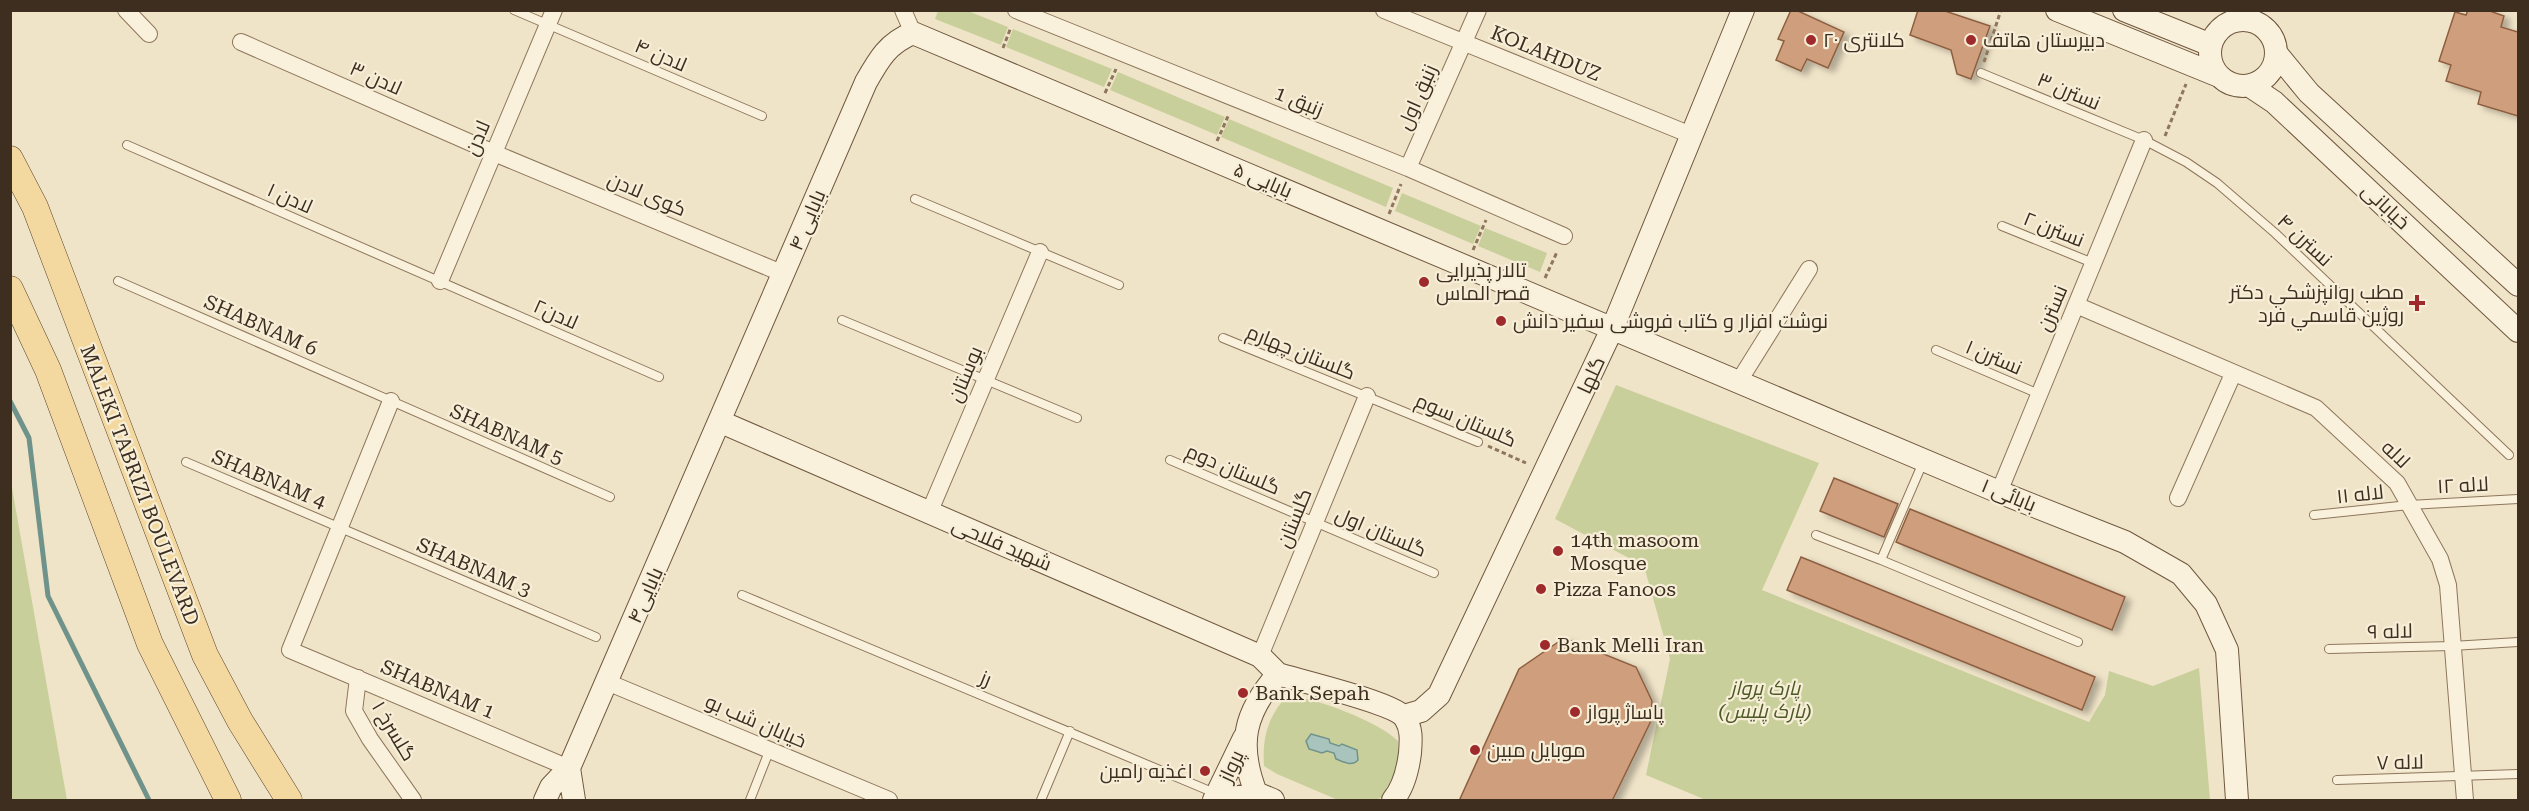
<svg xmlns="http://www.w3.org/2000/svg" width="2529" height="811" font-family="'Roboto Serif',Cairo,serif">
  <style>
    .green { fill: #c9cf9b }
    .water { fill: #a9c4bc; stroke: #6f938a; stroke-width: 1.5 }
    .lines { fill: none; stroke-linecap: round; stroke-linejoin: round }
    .stream { stroke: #6f938a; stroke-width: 5 }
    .building { fill: #cf9f7d; stroke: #8d5f41; stroke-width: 1.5; filter: url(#shadow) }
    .lane-casing { stroke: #8d765c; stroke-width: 10 }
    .street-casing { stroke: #8d765c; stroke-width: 18 }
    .secondary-casing { stroke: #6f573f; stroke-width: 24 }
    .primary-casing { stroke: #5b4430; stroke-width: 27 }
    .path { stroke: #8d765c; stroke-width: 3; stroke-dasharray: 4.5 3; stroke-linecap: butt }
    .lane { stroke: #faf1dc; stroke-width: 8 }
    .street { stroke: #faf1dc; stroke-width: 16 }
    .secondary { stroke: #faf1dc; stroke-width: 22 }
    .primary { stroke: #f3d9a0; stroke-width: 26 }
    .poi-dot { fill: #9e2a2b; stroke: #f7eed8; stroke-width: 2 }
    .labels { text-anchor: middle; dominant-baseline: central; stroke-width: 4.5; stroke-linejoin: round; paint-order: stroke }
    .poi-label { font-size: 20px; fill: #3d2e20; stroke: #f7eed8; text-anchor: start }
    .street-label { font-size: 20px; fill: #3d2e20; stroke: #f7eed8 }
    .park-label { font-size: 20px; font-style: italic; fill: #4d5a26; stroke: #f7eed8 }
  </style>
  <defs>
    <filter id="shadow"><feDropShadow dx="6" dy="4" stdDeviation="3" flood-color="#0004"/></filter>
  </defs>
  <rect width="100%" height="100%" fill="#f0e4c8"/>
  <!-- green -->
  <path class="green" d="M938 11H968L1008 27 1001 45 935 19Z
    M1013 29 1112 69 1104 87 1006 47Z
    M1118 72 1225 117 1217 135 1110 90Z
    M1229 119 1393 188 1386 207 1221 137Z
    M1402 193 1481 226 1473 244 1395 211Z
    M1485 228 1547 253 1540 272 1478 246Z
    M1616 385 1819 463 1762 590 2089 722 2105 695 2109 671 2153 686 2199 668 2210 800H1706L1646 775 1670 659 1644 566 1555 519Z
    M11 482 67 800H11Z
    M1288 695C1315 698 1380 722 1398 741L1399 765 1385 796 1376 800H1338L1277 774 1264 766C1262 738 1268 715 1288 695Z"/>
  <!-- water -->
  <path class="water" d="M1311 734 1329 739 1330 743 1339 746 1342 744 1357 750 1358 760C1352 767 1344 762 1336 759L1334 753 1327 751 1322 753 1309 749 1306 741Z"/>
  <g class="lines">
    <!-- stream -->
    <path class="stream" d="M10 401 29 438 48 596 149 800"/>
  </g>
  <!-- building -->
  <path class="building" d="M1791 10H1796L1844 32 1828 68 1807 59 1801 71 1776 60 1784 41 1778 39Z
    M1918 10H1942L1990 26 1971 79 1957 74 1951 50 1910 35Z
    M2468 10H2487L2504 16 2501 27 2518 32V116L2478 104 2481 92 2446 81 2451 65 2439 61 2455 12 2466 15Z
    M1834 478 1898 504 1884 537 1820 511Z
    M1910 509 2125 597 2112 630 1896 542Z
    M1801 557 2095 677 2082 710 1787 590Z
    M1564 638 1636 667 1652 701 1650 723 1612 801H1459L1519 669Z"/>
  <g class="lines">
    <defs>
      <path id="lane" d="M514 10 762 116
        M1981 73 2144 140 2186 162 2217 183 2275 233 2509 455
        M127 145 659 377
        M915 199 1119 285
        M2002 226 2093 263
        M118 281 610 497
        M842 320 1077 418
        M1223 338 1478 442
        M1936 350 2039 394
        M1170 460 1434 573
        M186 462 596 637
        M2314 515 2409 505 2518 499
        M1816 535 1881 560 2078 642
        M1881 560 1924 460
        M742 595 1217 794
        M2329 649 2452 646 2518 642
        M2337 780 2518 774
        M750 800 770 749
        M1041 800 1070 731"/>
      <path id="street" d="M126 10 149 34
        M903 10 913 33
        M1016 10 1408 168 1564 236
        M1384 10 1691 135
        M241 42 494 153 784 274
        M1408 168 1478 10
        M440 281 554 10
        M2076 305 2316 408 2397 483 2440 559 2448 585 2465 800
        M1739 381 1809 269
        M391 401 290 650 569 768
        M1999 492 2144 140
        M2178 498 2233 374
        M929 513 1040 252
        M1260 656 1367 396
        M358 678 354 711 370 739 413 800
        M607 682 889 800"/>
      <path id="secondary" d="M2057 10 2219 76
        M2124 10 2211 45
        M2210 53a33 33 0 1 1 66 0a33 33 0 1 1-66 0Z
        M2277 54 2309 93 2518 285
        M2250 86 2274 102 2518 331
        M721 422 1260 656 1278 674
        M1404 716 1421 711 1439 695 1613 327 1743 10
        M569 768 574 800
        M545 800 551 787 569 768 866 82C879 59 888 43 913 33L1999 492 2125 542 2181 574 2206 604 2227 650 2237 800
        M1214 800 1244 738
        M1227 800 1256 793
        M1273 800 1256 793C1237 744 1244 713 1278 674 1300 681 1395 703 1405 718 1412 729 1411 740 1410 753 1408 769 1403 788 1393 800"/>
      <path id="primary" d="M10 159 35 207 205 655 240 721 289 800
        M10 289 48 370 150 644 228 800"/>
    </defs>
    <!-- lane casing -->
    <use href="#lane" class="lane-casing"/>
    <!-- street casing -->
    <use href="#street" class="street-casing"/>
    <!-- secondary casing -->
    <use href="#secondary" class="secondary-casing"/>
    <!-- primary casing -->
    <use href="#primary" class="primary-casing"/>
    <!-- path -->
    <path class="path" d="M1003 48 1011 27
      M1984 62 2001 10
      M1105 93 1116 69
      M2165 136 2186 84
      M1217 141 1229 114
      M1389 214 1401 184
      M1473 250 1486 220
      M1545 278 1557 252
      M1488 446 1526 463"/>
    <!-- lane -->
    <use href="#lane" class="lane"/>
    <!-- street -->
    <use href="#street" class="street"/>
    <!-- secondary -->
    <use href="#secondary" class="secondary"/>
    <!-- primary -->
    <use href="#primary" class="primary"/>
  </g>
  <!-- markers -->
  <g class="poi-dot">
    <circle cx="1811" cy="40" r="6"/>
    <circle cx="1971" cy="40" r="6"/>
    <circle cx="1424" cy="282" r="6"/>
    <path d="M2414 294h6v6h6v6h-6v6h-6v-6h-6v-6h6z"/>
    <circle cx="1501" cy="321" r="6"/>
    <circle cx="1558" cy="551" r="6"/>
    <circle cx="1541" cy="589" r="6"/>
    <circle cx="1545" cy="645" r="6"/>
    <circle cx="1243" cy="693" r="6"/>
    <circle cx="1575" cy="712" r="6"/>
    <circle cx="1475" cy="750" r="6"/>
    <circle cx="1205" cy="771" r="6"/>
  </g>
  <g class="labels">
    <!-- poi labels -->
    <g class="poi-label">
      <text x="1823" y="40">کلانتری ۲۰</text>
      <text x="1983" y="40">دبیرستان هاتف</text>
      <text x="1436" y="270">تالار پذیرایی<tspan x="1436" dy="23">قصر الماس</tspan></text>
      <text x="2404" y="292" text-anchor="end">مطب روانپزشكي دكتر<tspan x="2404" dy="23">روژين قاسمي فرد</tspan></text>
      <text x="1513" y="321">نوشت افزار و کتاب فروشی سفیر دانش</text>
      <text x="1570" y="540">14th masoom<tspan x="1570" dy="23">Mosque</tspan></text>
      <text x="1553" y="589">Pizza Fanoos</text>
      <text x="1557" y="645">Bank Melli Iran</text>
      <text x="1255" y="693">Bank Sepah</text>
      <text x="1587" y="712">پاساژ پرواز</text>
      <text x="1487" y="750">موبایل مبین</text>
      <text x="1193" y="771" text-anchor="end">اغذیه رامین</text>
    </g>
    <!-- street labels -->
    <g class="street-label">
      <text transform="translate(1546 53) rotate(22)">KOLAHDUZ</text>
      <text transform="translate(661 55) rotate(23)">لادن ۴</text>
      <text transform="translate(376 78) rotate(24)">لادن ۳</text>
      <text transform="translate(2069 91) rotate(23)">نسترن ٣</text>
      <text transform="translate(1417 97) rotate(-66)">زنبق اول</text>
      <text transform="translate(1299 101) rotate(22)">زنبق 1</text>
      <text transform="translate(477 138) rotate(-67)">لادن</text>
      <text transform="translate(1263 180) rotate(23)">۵ بابایی</text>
      <text transform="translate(647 194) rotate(23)">کوی لادن</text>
      <text transform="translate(290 198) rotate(24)">لادن ۱</text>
      <text transform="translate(2386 206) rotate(43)">خیابانی</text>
      <text transform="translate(807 220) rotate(-67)">بابایی ۴</text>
      <text transform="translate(2054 229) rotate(22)">نسترن ٢</text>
      <text transform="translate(2305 240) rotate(43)">نسترن ۴</text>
      <text transform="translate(2052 308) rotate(-67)">نسترن</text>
      <text transform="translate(556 314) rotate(24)">لادن۲</text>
      <text transform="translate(261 325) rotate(24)">SHABNAM 6</text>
      <text transform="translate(1301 352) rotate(22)">گلستان چهارم</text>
      <text transform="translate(1994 357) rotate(23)">نسترن ١</text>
      <text transform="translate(965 374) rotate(-67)">بوستان</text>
      <text transform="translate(1591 375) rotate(-65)">گلها</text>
      <text transform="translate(1466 420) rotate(23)">گلستان سوم</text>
      <text transform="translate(507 434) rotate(24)">SHABNAM 5</text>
      <text transform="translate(2396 454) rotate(44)">لاله</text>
      <text transform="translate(1233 469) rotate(23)">گلستان دوم</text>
      <text transform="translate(269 479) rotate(23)">SHABNAM 4</text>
      <text transform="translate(140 485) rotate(69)">MALEKI TABRIZI BOULEVARD</text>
      <text transform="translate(2463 485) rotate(-3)">لاله ۱۲</text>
      <text transform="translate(2360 494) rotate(-6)">لاله ۱۱</text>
      <text transform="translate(2009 495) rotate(22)">بابائی ۱</text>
      <text transform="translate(1294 518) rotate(-68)">گلستان</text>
      <text transform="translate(1381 532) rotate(23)">گلستان اول</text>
      <text transform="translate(1002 544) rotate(23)">شهید فلاحی</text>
      <text transform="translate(474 567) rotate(23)">SHABNAM 3</text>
      <text transform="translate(645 595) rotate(-66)">بابایی۴</text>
      <text transform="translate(2390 631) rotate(-1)">لاله ۹</text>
      <text transform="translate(986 678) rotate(22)">رز</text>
      <text transform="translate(438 689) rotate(23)">SHABNAM 1</text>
      <text transform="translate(756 721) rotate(23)">خیابان شب بو</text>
      <text transform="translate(394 731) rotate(59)">گلسرخ ۱</text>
      <text transform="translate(2400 762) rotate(-1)">۷ لاله</text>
      <text transform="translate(1231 766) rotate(-65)">پرواز</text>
    </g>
    <!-- park labels -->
    <g class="park-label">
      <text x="1765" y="688">پارک پرواز<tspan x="1765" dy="23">(پارک پلیس)</tspan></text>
    </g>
  </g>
  <!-- border -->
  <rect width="2529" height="811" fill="none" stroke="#3d2e20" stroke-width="24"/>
</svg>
